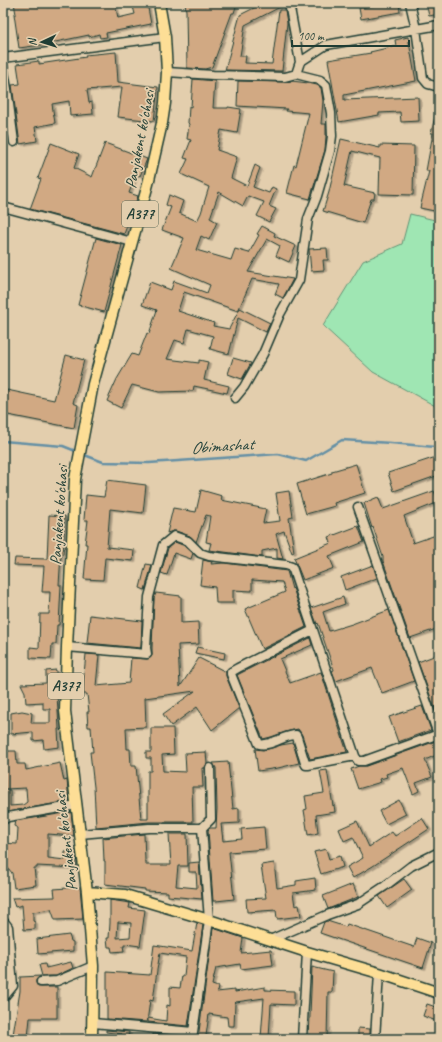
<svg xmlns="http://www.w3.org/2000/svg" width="442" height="1042" font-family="Caveat,sans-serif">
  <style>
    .green { fill: #9fe6b3; stroke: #5f9274 }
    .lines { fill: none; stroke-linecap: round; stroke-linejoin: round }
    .stream { stroke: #6590a5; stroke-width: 2.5 }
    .building { fill: #d1a983; stroke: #1f3d34; fill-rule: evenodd; filter: url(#shadow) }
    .minor-casing { stroke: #1f3d34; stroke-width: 11 }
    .major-casing { stroke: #1f3d34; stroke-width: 13 }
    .minor { stroke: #e3cead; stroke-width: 8 }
    .major { stroke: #fdde96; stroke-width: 10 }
    .labels { text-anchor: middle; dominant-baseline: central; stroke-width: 3.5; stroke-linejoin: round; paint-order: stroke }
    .shield { fill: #e3cead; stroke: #5a6858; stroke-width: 1 }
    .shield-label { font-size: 15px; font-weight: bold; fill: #1f3d34 }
    .street-label { font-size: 16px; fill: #1f3d34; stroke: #e3cead }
    .water-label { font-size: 17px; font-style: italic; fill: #25443d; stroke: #e3cead }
  </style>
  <defs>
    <filter id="shadow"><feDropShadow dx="2.5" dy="1.5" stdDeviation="0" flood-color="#0004"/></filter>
  </defs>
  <rect width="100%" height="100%" fill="#e3cead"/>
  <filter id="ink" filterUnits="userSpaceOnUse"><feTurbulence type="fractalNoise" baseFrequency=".025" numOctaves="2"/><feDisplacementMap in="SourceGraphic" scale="8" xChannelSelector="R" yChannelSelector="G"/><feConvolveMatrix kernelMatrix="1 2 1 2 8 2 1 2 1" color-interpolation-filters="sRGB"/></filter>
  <g filter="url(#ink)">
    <!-- green -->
    <path class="green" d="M410 214 439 221V408L373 372 323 326 363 261 402 244Z"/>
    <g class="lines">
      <!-- stream -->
      <path class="stream" d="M3 441 63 446 78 452
        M82 454 103 462 149 463 278 454 306 461 342 440 391 443 435 447 439 445"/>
    </g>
    <!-- building -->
    <path class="building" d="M14 3H115L118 18 135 14 132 3H147L151 24 106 33 107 37 100 38 99 34 89 37V35L41 45 19 48 14 14H16Z
      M185 3H237L234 13H232L212 67 205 69 187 68 186 11Z
      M264 3H284V5L245 25 240 56H246L245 63 272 64 279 10H285L287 23 282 71 225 70 240 15Z
      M392 3H399L400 12 361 19 359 8Z
      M426 3H439V14L429 16Z
      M408 37 416 81 344 95V100L418 97 419 121 401 122 400 112 379 113V115L339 122 328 60 371 53 370 52 396 46 395 40Z
      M116 52 118 82 158 87 154 121 118 117 122 87 87 90 89 103 92 102 93 114 70 116 69 101 52 104 55 123 35 127 37 141 20 144 12 85 20 84 17 64 39 61V64L86 57 85 55Z
      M193 79 215 81 213 108H228V107L241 109 237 133 221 130 217 150 237 157 231 178 247 186 255 165 260 168 253 187 269 193 272 187 276 189 269 206 276 209 269 222 257 216 264 202 248 196 243 206 219 192 210 218 217 222 209 240 201 236 196 250 231 260 235 249 249 253 259 235 257 234 262 226 275 233 274 236 296 246 289 262 276 256 280 246 267 239 248 272 293 279 283 298 275 294 279 284 252 279 238 311 184 292 178 311 214 323 213 326 229 329 240 308 270 323 266 332 238 318 229 354 210 349 213 336 188 329 184 343 175 340 167 359 199 363V360L208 362 204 380 229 386 227 393 194 386 193 391 159 392 132 385 121 408 107 401 117 379 132 354 138 356 147 333 149 334 157 310 142 305 150 282 171 290 174 281 207 293 210 285 171 268 184 238 162 230 171 207 166 205 169 195 183 201 179 213 197 221 201 213 209 187 181 174 188 159 184 158 191 140 187 139 189 124 188 123 189 106 191 107Z
      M238 81 285 82 292 81 308 83 317 85 321 88 323 101 321 124H326V136L325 150 310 199 287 193 294 165 296 166 309 113 286 111 287 109 237 106Z
      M437 108H439V212L420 208 429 171H426L433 133H431Z
      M341 139 380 148V145L414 146 413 195 379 194 380 158 352 151 344 186 375 193 374 199H371L363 223 323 211 329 192Z
      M51 143 79 154 74 168 92 177 105 143 147 159 140 176 136 174 129 193 138 196 124 234 30 209 41 179 38 178Z
      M96 238 122 245 104 312 78 305Z
      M327 248 328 260H323L324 270 311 271 309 249Z
      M66 355 84 360 73 403 78 405 74 428 3 414 7 390 54 400Z
      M233 358 251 363 242 379 228 374Z
      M439 456V475L394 491 388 473Z
      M356 464 365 493 334 503 335 506 306 514 297 484 332 473V471Z
      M107 480 146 485 143 513 110 509 107 547 134 550 133 561 105 558 103 580 84 579 87 544H85L88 520H84L86 495 104 497Z
      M201 490 222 496 221 500 266 509 263 523 280 521 276 493 289 491 293 517 289 518 294 552 292 553 284 531 276 534 283 559 277 558V548L262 551V557L209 550 211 543 206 542 210 516 206 515 196 542 190 536 176 531H173L167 533 173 508 196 512Z
      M434 491 439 502 404 516 413 543 439 534V628L410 638 383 561V557L373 527 372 528 364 503 378 497 383 509Z
      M49 515 65 516 63 554H61L59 585H61L59 625H57L56 644H52L51 659 30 658V647L39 648 40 614H49L50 592H42L44 566 14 565 15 558 47 559Z
      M358 526 364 542 329 556 334 568 303 580 294 558 331 543 329 537Z
      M175 542 185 546 193 553 191 559 174 553 167 575 161 573 168 548Z
      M203 560 212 562 211 564 224 563 287 571 292 589 293 588 306 627 262 649 245 609 285 592 282 582 252 580V591L233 590V603H216L215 587 200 585Z
      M146 564 152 565 145 590 140 588Z
      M373 565 377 578 345 590 341 577Z
      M156 593 181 596V623L198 622 199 644 178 645 180 687 199 658 226 672V676L239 708 212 730 197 707 171 726 163 714 195 691 145 698 146 727 126 728 127 749H130L131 766H136L141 819H148V771H151V758H146V752H151V728H173L174 754 162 755 163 771 186 772 185 753 206 752 207 764 205 768H202L203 787H192L193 822H149L96 827 94 787 90 752H93L91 727H88L87 712H89L87 694H82L86 654 99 655 96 686 129 683 131 658 147 659 150 658 152 656V648L154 598Z
      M343 597 345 604 323 612 329 631 352 624 389 610 414 681 382 693 372 668 336 681 332 671 334 670 318 623 317 624 311 608Z
      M90 615 142 621 141 648 87 643Z
      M310 638 312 645 280 659 290 683 321 672 347 752 310 759 302 735 298 729 285 732 271 737 263 739 237 675Z
      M197 647 225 653 224 659 195 653Z
      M439 654V720L418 662Z
      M56 670V695H57L59 729H58L59 747 44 749 43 740 33 741V732L11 734V713L22 711 32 713 31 723H50V709H43V702L26 703 25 692 21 684 46 683V671Z
      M422 706 431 730 398 742 389 717Z
      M439 740V754L425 760 432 777 416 783 419 791 413 794 403 768 386 774 387 777 380 779 381 782 358 789 351 769 359 766H366Z
      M293 743 299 763 278 768 258 771 255 749 263 750 268 749 281 745Z
      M4 751H16L17 764H25L26 770 60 763 64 781 67 780 69 801 7 812 4 813 5 790H10V806L23 805 27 802 26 788 5 789Z
      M228 762 233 809 239 808V823L221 824 223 841 242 839 241 829 264 827 266 849 229 852 234 899 216 901H213L208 830 210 828H216L217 809 216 768 213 763Z
      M327 770 333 806 334 805 335 812 316 815 318 833 308 835 304 810 307 809 305 796 324 793 320 771Z
      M399 800 406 814 386 824 379 811Z
      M71 812 74 836 48 834V858L65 860V852L76 851V868L37 866V868H34L36 885 14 888 12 873 8 868H3V843L17 844 18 828 14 826 15 821Z
      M422 818 429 829 373 866 353 878 347 867 363 858 353 837 344 841 339 829 357 821 369 847 392 832 395 836Z
      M144 834 145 861H146V865H171L169 834H187L188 866H178L176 886 197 888 196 872H189V863L199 862 202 899 168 896V892L145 891V889L105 884V861H104L103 838Z
      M326 849 329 859 340 856 343 867 321 874 314 852Z
      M274 863 277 888 296 885V881L315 878 316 890 293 893 295 906 299 905 301 916 277 919 276 910 247 912 246 899 266 898 261 865Z
      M404 879 412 890 387 908 379 896Z
      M353 884 358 897 328 909 323 896Z
      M80 887 83 919 55 920 51 909 33 912V921L35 922V929L24 930 22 905 15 907 12 898 55 897 54 889Z
      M110 900 130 903 129 908 145 910 140 946 125 944V946H123L124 951 112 952 111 947H108L107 938H109L110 923ZM118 922 131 923 130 937 117 938Z
      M327 921 346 927 347 924 414 947 417 938 431 943 423 968 320 933 324 922Z
      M197 923 203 925 188 1026 148 1022V1018L166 1021 167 1005 170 1006V987L180 988 182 976H184L186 957 160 953 157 970 153 1001 150 1000 147 1022 107 1019V972L150 975 154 945 192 951Z
      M213 928 243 938 241 953 271 950 273 965 241 969 240 964 216 968 212 985 218 987 217 992 235 990V992L265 987V990L294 991V1005L271 1004 269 1038H261L264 998 236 1002 235 1003 234 1026H228L227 1017 209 1014 206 1036H205V1039H198Z
      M69 935 71 941 73 942V951L38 954 37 939Z
      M71 962 73 968 56 976H42L39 965 45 964 46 968Z
      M312 967 333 972 332 992H328L327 1039H309Z
      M41 976 38 978 36 980V983L38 987H57V1018H30L28 1037 13 1035 20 991V977Z
      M427 1004 439 1008V1022L423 1016Z
      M358 1028 370 1029V1039H358Z
      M106 1030 129 1032 128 1039H122V1034L106 1032Z
      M153 1034 187 1037V1039H153Z"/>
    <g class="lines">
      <defs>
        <path id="minor" d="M410 3 416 29 423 78 428 84 439 87
          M3 58 165 37
          M300 62 326 45 439 25
          M3 66 7 89 14 142
          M167 72 213 75 285 77 296 74 300 62 289 3
          M3 207 132 242
          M235 398 244 387 263 354 280 314 299 280 308 219 317 196 330 151 332 136 331 113 326 85 320 80 296 74
          M358 507 438 734
          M313 630 238 668 231 672V674L259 744C270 747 284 735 296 735L297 737 305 763 306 765H308L355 756 358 761H364L439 734
          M67 647 147 654 146 648 149 597 163 545 174 536 188 541 200 553 209 556 286 565 292 567 355 756
          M3 820 8 817 77 805
          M202 828 211 819 210 768
          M80 834 149 828H202L209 920 192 1039
          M3 922 5 923 8 927 13 986 3 998
          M270 940 327 915 358 904 385 886 411 866 439 852
          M41 982 57 981 93 966
          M93 1023 193 1032
          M302 1039 307 952
          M375 1039 379 973"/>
        <path id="major" d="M87 892 125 895 209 920 307 952 379 973 439 993
          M92 1039 93 966 87 892 65 711 67 647 75 479 93 384 148 184 162 123 165 103 167 72 165 37 159 3"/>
      </defs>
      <!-- minor casing -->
      <use href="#minor" class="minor-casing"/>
      <!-- major casing -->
      <use href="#major" class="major-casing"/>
      <!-- minor -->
      <use href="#minor" class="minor"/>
      <!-- major -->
      <use href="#major" class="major"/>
    </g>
  </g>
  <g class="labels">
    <!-- shield labels -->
    <g class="shield">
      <rect x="122" y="201" width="36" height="26" rx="3"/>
      <rect x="48" y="673" width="36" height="26" rx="3"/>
    </g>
    <g class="shield-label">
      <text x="140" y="214">A377</text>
      <text x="66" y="686">A377</text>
    </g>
    <!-- street labels -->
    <g class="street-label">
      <text transform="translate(140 139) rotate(-79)">Panjakent ko'chasi</text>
      <text transform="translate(59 515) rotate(-86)">Panjakent ko'chasi</text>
      <text transform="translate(66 841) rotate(-97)">Panjakent ko'chasi</text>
    </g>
    <!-- water labels -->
    <g class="water-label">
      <text transform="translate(222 446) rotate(-4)">Obimashat</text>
    </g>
  </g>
  <!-- margin -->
  <rect width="442" height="1042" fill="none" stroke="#e3cead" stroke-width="16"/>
  <rect x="8" y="8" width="426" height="1026" fill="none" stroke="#1f3d34" stroke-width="1.5" filter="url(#ink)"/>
  <!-- north arrow -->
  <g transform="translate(42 42) rotate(266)" stroke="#e3cead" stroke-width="3" paint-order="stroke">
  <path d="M0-3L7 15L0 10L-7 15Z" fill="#1f3d34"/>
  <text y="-6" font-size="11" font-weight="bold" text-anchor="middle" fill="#1f3d34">N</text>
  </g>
  <!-- scale -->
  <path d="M292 40v6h117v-6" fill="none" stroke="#1f3d34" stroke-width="2"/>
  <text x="298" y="40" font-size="12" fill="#1f3d34" stroke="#e3cead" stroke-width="3" paint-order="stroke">100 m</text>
</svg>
